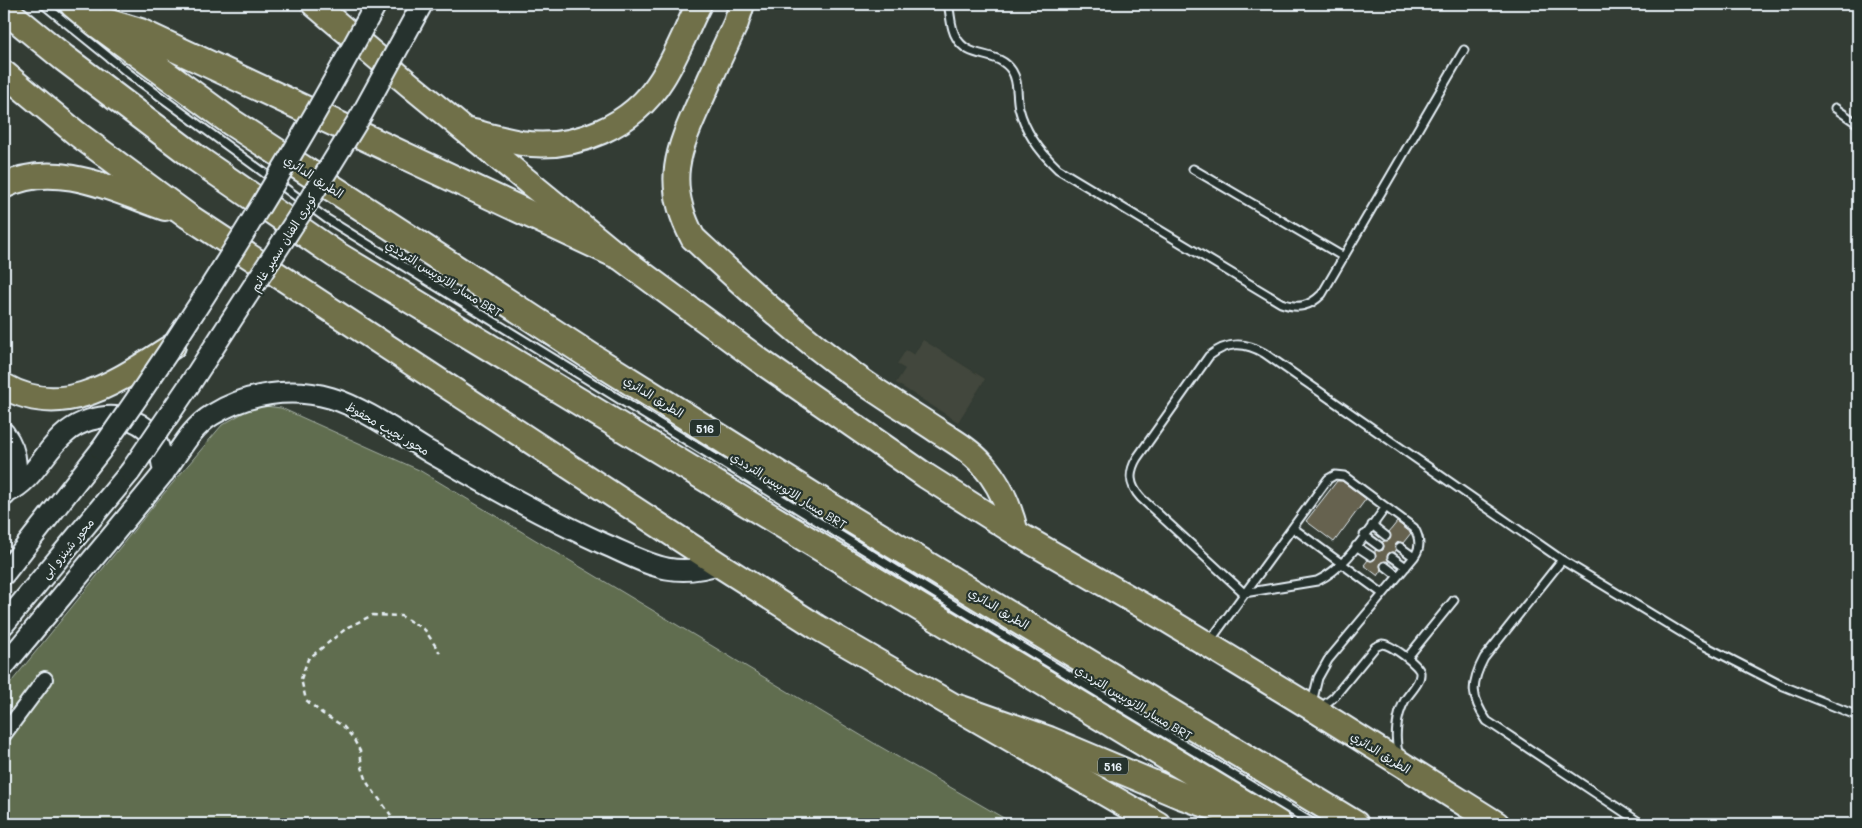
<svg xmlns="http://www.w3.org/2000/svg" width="1862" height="828" font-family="Mali,'Playpen Sans Arabic',sans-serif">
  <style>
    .built { fill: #42473c }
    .green { fill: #616d4f; stroke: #a4afa4 }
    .building { fill: #66624f; stroke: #e8f1f8 }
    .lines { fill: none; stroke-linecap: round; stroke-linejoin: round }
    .service-casing { stroke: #e8f1f8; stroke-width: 11 }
    .minor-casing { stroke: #e8f1f8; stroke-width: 18 }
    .secondary-casing { stroke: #e8f1f8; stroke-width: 24 }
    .trunk-casing { stroke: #e8f1f8; stroke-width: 28 }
    .motorway-casing { stroke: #e8f1f8; stroke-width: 30 }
    .path { stroke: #e8f1f8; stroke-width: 2.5; stroke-dasharray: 5 4; stroke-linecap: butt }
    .service { stroke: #26332d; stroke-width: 7 }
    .minor { stroke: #26332d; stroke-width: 14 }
    .secondary { stroke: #26332d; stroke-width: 20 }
    .trunk { stroke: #70704a; stroke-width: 24 }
    .motorway { stroke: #70704a; stroke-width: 26 }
    .secondary-bridge-casing { stroke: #e8f1f8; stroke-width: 24; stroke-linecap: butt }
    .secondary-bridge { stroke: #26332d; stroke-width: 20 }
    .labels { text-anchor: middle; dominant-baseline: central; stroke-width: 4.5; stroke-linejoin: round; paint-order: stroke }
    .shield { fill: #26332d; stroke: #aeb8bb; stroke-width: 1 }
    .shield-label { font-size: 11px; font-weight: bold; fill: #e8f1f8 }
    .street-label { font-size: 12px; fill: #e8f1f8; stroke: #26332d }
  </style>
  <rect width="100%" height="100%" fill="#333c34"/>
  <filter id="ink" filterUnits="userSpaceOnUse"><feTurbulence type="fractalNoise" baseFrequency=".02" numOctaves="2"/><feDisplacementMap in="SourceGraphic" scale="10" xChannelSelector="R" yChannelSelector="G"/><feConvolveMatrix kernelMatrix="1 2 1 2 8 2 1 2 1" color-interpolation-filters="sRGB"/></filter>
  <g filter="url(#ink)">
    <!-- built -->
    <path class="built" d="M923 340 985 379 958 422 896 383 905 369 897 364 906 350 914 355Z"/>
    <!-- green -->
    <path class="green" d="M257 405 281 408 419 470 872 742 1014 824H4V691L155 504 222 425Z"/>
    <!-- building -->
    <path class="building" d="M1337 481H1342L1366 499 1334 542 1306 521Z
      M1397 522 1411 533 1403 543 1400 542 1396 544 1395 553 1392 552 1388 554 1387 557 1389 561 1381 562 1380 566 1382 570 1378 576 1364 565 1368 560 1371 561 1375 559V550L1379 551 1383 550 1384 546 1382 542 1390 539 1389 532Z"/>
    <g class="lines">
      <defs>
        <path id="service" d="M43 4 127 72 327 219 947 601 1314 824
          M948 4C951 15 950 27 956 37 968 61 998 49 1012 71 1019 82 1016 95 1019 108 1025 132 1040 152 1058 169L1281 303C1298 309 1309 307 1322 294L1464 50
          M1835 108 1858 124
          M1193 169 1342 256
          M1372 525 1386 536
          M1293 528 1383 594
          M1364 535 1379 546
          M1356 546 1371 556
          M1400 547 1414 557
          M1392 557 1406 567
          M1562 560 1484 658C1470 684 1471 698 1487 721L1642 824
          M1385 566 1398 576
          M1244 593 1141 498C1129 485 1128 473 1137 458L1209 356C1227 342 1244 341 1264 353L1562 560 1699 643 1781 685 1858 716
          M1244 593 1317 581C1347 567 1366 533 1386 507
          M1210 641 1328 479 1335 475 1344 476 1414 528C1420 538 1421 548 1414 557L1328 660 1318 678 1312 703
          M1407 658 1454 600
          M1319 709 1334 697 1375 647 1382 644C1390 644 1420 665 1420 673 1421 682 1410 692 1405 700 1396 716 1394 739 1399 757"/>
        <path id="minor" d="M4 734 45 679"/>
        <path id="secondary" d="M4 433C18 452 21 476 5 495
          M8 492C35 479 44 450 67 432 93 411 140 409 157 443 161 452 162 462 164 473
          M4 574 101 450
          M4 624 130 472
          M4 666C56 603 110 539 162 475 178 455 189 429 212 415 247 393 292 387 331 398 362 407 400 434 428 451 486 484 544 517 604 544 646 562 671 580 718 564"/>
        <path id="trunk" d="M314 4 410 85 617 255 759 360 926 476 1016 533 1164 618 1312 708 1497 824
          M742 4 736 23C724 48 713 72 702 97 678 150 663 182 693 238 745 286 797 335 855 376 882 396 911 413 938 431 954 441 971 451 983 465 1001 485 1010 508 1016 533
          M4 73 76 133 188 216 718 564 817 627 1158 824
          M469 131C486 135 504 140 521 143 575 151 633 126 662 79 677 55 687 28 699 4
          M4 186C55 159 116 191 165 208
          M4 386C66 422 121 378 173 346"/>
        <path id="motorway" d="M73 4 92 20 231 122 590 356 813 496 1355 824
          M4 9 64 58 196 158 335 254 1278 824
          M106 22 140 32 617 255
          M958 708 1049 740 1180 795 1247 818"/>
      </defs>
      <!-- service casing -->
      <use href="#service" class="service-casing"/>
      <!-- minor casing -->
      <use href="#minor" class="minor-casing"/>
      <!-- secondary casing -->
      <use href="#secondary" class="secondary-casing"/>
      <!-- trunk casing -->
      <use href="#trunk" class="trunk-casing"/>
      <!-- motorway casing -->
      <use href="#motorway" class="motorway-casing"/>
      <!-- path -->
      <path class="path" d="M395 824 393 818 368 784 362 767 360 751 353 738 343 726 323 714 306 700 301 679 308 659 348 627 373 615 401 616 425 630 440 653"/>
      <!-- service -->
      <use href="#service" class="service"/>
      <!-- minor -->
      <use href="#minor" class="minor"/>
      <!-- secondary -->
      <use href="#secondary" class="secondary"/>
      <!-- trunk -->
      <use href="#trunk" class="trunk"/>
      <!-- motorway -->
      <use href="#motorway" class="motorway"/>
      <defs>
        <path id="secondary-bridge" d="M101 450C202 307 293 158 376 4
          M130 472 190 384 306 205 362 114 422 4"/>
      </defs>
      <!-- secondary-bridge casing -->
      <use href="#secondary-bridge" class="secondary-bridge-casing"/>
      <!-- secondary-bridge -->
      <use href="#secondary-bridge" class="secondary-bridge"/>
    </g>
  </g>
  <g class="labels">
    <!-- shield labels -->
    <g class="shield">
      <rect x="690" y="419.5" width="30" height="17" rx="4"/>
      <rect x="1098" y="757.5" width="30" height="17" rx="4"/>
    </g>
    <g class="shield-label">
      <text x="705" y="428">516</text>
      <text x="1113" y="766">516</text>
    </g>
    <!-- street labels -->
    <g class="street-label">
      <text transform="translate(314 176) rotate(33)">الطريق الدائري</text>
      <text transform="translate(283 242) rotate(-58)">كوبرى الفنان سمير غانم</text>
      <text transform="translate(444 278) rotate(32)">مسار الاتوبيس الترددي BRT</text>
      <text transform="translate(654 396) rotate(32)">الطريق الدائري</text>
      <text transform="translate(388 428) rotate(30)">محور نجيب محفوظ</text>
      <text transform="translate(789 490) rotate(32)">مسار الاتوبيس الترددي BRT</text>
      <text transform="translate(67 548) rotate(-50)">محور شينزو ابى</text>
      <text transform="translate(999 608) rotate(31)">الطريق الدائري</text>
      <text transform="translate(1134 702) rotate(31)">مسار الاتوبيس الترددي BRT</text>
      <text transform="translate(1381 752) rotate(32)">الطريق الدائري</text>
    </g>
  </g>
  <!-- margin -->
  <rect width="1862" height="828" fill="none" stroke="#26332d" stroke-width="20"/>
  <rect x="10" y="10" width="1842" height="808" fill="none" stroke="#e8f1f8" stroke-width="2" filter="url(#ink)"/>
</svg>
